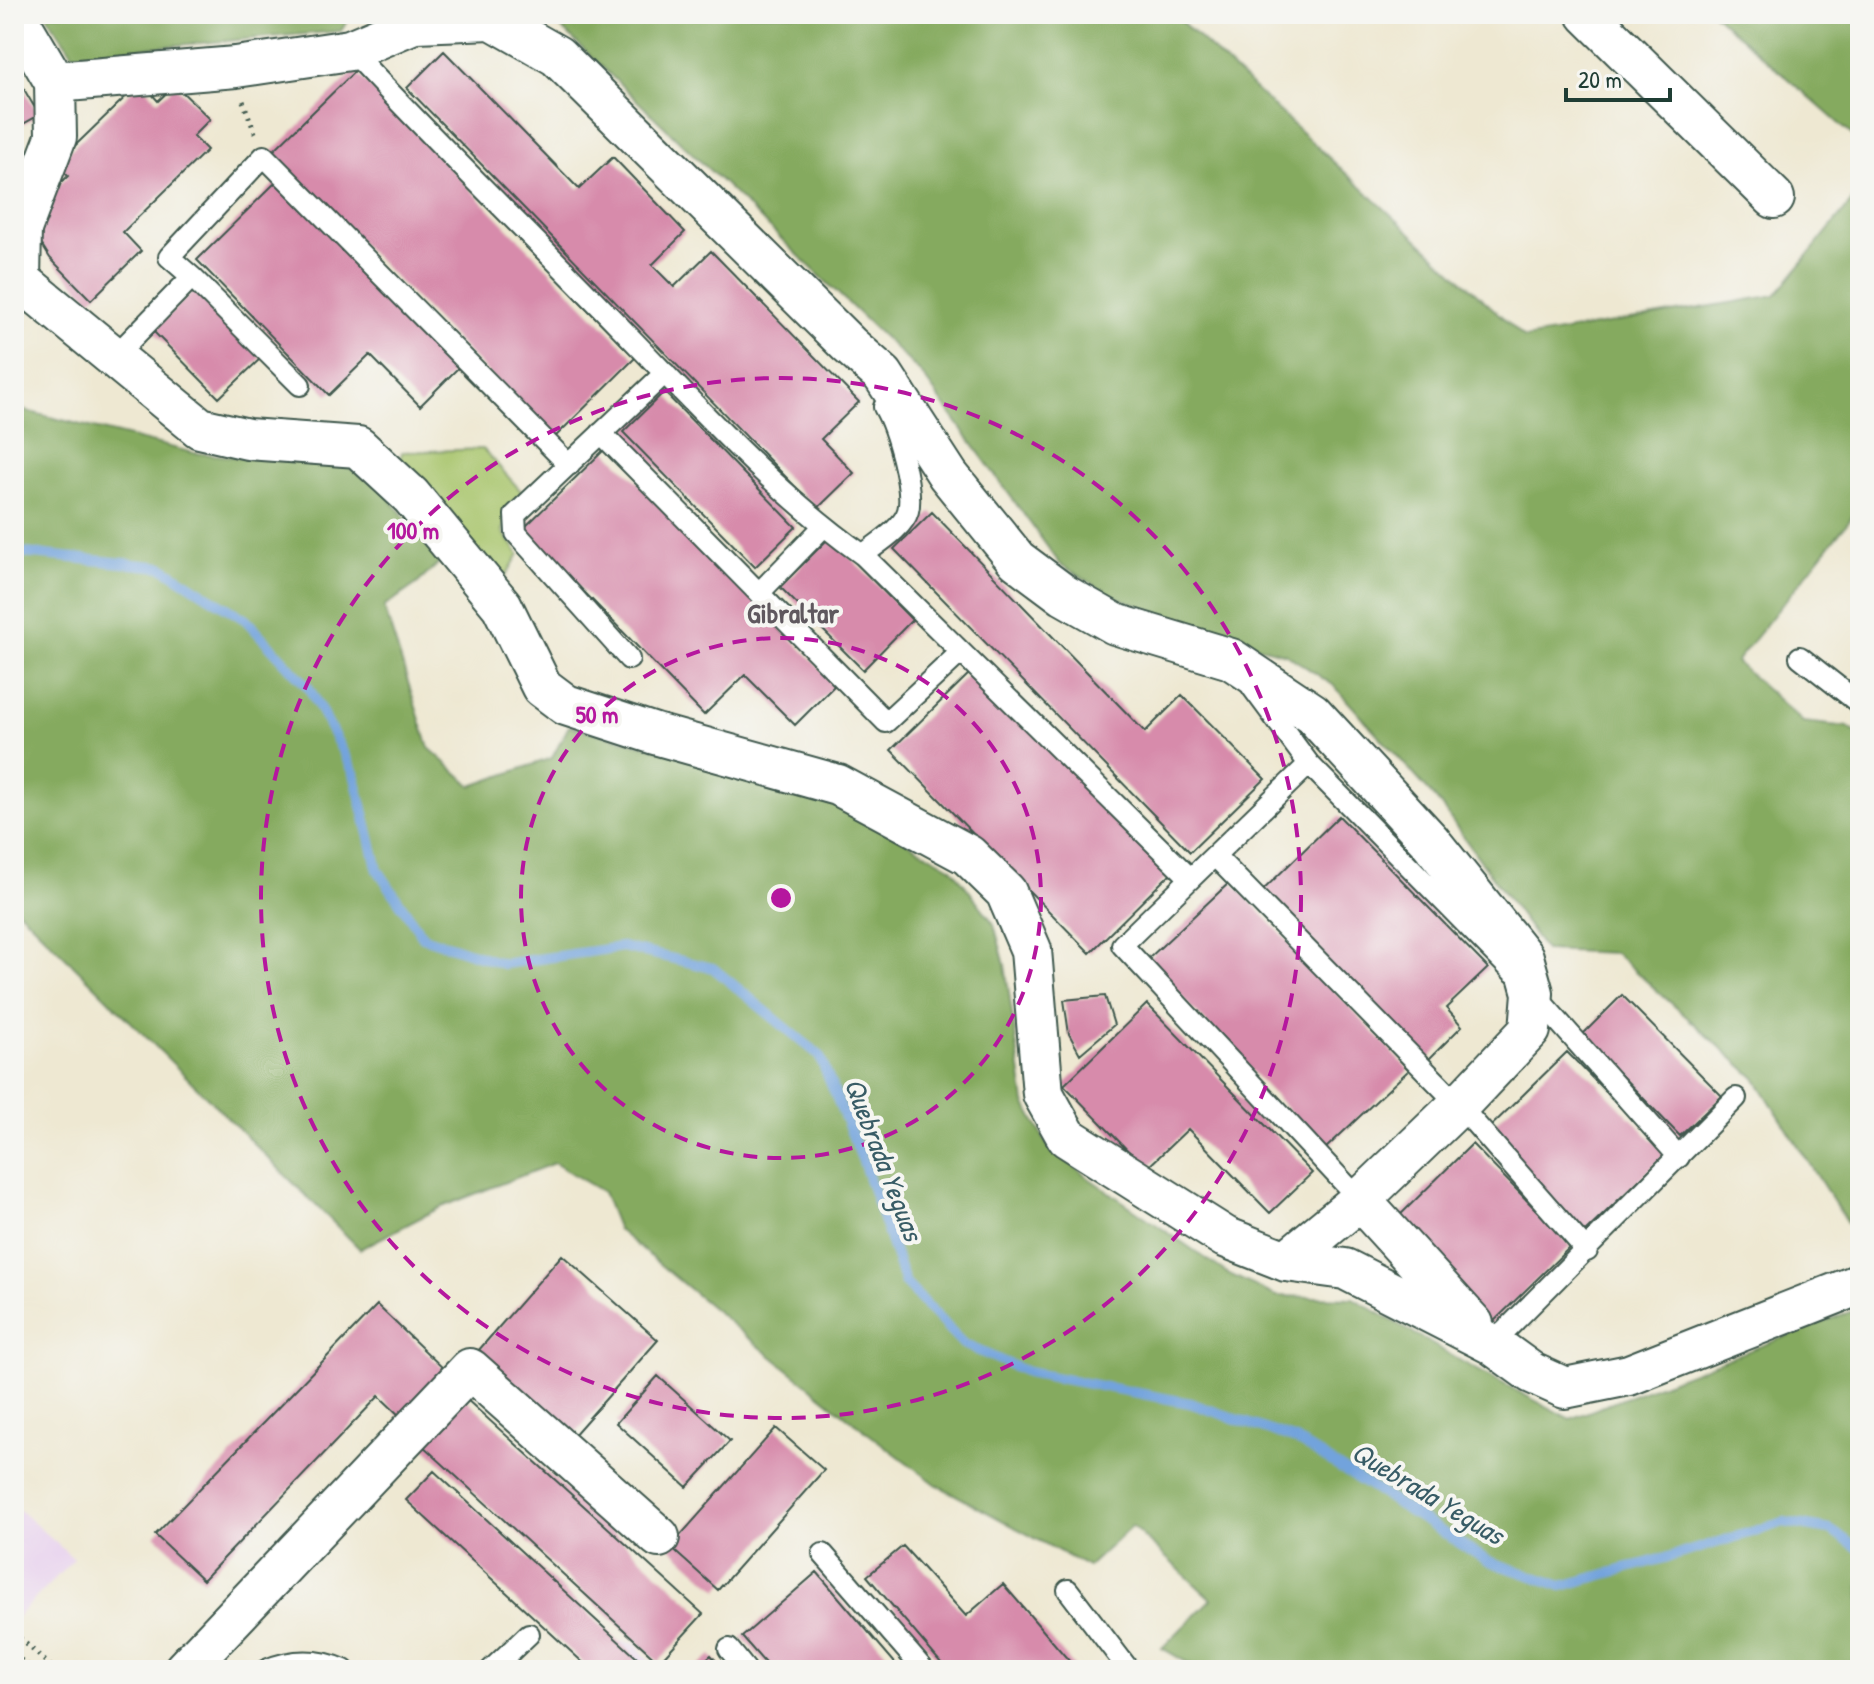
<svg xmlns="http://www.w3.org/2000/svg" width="1874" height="1684" font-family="'Patrick Hand',sans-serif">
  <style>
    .built { fill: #e8d2ee }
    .green { fill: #a7c46b; stroke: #638050; stroke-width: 2 }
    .forest { fill: #85aa5f; stroke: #52744a; stroke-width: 2 }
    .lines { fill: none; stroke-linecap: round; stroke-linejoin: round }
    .stream { stroke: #72a3dc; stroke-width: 10 }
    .building { fill: #d78bab }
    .lane-casing { stroke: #3e574c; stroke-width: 24 }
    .street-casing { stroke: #3e574c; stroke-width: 44 }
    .path { stroke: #3e574c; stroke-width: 5; stroke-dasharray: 2 6; stroke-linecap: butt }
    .lane { stroke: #fff; stroke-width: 20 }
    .street { stroke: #fff; stroke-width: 40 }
    .ring { fill: none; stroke: #b5179e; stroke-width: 4; stroke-dasharray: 14 10 }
    .labels { text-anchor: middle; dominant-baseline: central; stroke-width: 8; stroke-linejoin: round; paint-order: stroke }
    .neighbourhood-label { font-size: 28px; font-weight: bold; fill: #5f585e; stroke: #f6f6f2 }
    .water-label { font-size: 28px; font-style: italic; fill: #385c66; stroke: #f6f6f2 }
    .centre { fill: #b5179e; stroke: #f6f6f2; stroke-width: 4 }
    .ring-label { font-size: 24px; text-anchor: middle; font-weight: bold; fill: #b5179e; stroke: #f6f6f2; stroke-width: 8; stroke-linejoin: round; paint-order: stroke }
  </style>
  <rect width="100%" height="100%" fill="#f6f6f2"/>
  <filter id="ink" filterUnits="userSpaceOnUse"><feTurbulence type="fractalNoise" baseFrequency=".0125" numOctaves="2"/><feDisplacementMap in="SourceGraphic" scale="16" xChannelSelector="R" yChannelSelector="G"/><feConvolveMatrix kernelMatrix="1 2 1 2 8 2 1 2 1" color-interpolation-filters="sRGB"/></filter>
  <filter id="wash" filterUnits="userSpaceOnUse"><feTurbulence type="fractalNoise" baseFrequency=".006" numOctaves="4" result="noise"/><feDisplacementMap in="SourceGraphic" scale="32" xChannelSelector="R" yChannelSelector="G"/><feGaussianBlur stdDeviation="1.8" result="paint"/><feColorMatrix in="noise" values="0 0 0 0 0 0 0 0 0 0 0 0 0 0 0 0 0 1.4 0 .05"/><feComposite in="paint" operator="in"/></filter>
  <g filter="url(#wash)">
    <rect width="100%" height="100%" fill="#eee8d2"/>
    <!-- built -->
    <path class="built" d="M17 1508 74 1559 16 1618 14 1616V1511Z
      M621 1641 635 1644 657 1670H593Z"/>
    <!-- green -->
    <path class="green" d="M483 449 522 492 506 510 503 532 519 554 501 584 399 463 402 452Z"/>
    <!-- forest -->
    <path class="forest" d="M46 14H352L341 31 73 54Z
      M539 14H1173L1525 338 1776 295 1860 191V507L1736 662 1803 722 1848 727 1860 736V1243L1755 1078 1615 953 1545 950 1436 799 1333 685 1286 654 1228 638 1113 596 1060 564 920 372 552 19Z
      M1714 14H1860V142Z
      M14 408 194 453 348 467 383 490 440 562 418 583 384 607 429 748 472 786 552 758 569 726 690 757 851 810 952 868 994 924 1005 965 1025 1103 1048 1146 1090 1179 1227 1273 1276 1296 1353 1298 1466 1364 1570 1419 1860 1308V1670H1200L1162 1648 1211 1599 1132 1526 1088 1567 937 1485 869 1434 750 1339 618 1230 603 1192 554 1163 439 1208 360 1249 14 906Z"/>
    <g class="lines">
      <!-- stream -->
      <path class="stream" d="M14 552 162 567 246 620 309 688 354 773 378 870 423 937 503 964 622 947 713 968 819 1055 863 1161 905 1283 963 1344 1027 1372 1190 1403 1296 1440 1488 1561 1562 1586 1683 1553 1784 1522 1830 1530 1860 1549"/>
    </g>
    <g id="blocks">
      <!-- building -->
      <path class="building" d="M444 51 579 189 613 157 685 232 652 265 674 287 711 251 859 402 821 439 854 473 817 509 407 88Z
        M355 71 635 358 553 439 272 152Z
        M14 72 39 115 14 129Z
        M141 82 158 101 175 85 210 119 193 136 207 150 123 232 141 251 91 300 50 258 32 229 52 192 68 176 56 164Z
        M279 179 461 365 420 406 370 355 329 395 197 260Z
        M194 290 261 358 219 398 153 331Z
        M664 392 796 527 755 567 623 432Z
        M605 449 836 684 795 725 745 675 704 715 523 529Z
        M932 512 1145 732 1182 695 1265 779 1190 852 894 549Z
        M830 537 912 620 863 670 780 587Z
        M974 669 1172 872 1090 953 891 750Z
        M1339 816 1488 968 1446 1008 1462 1026 1422 1066 1256 897Z
        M1231 881 1409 1070 1325 1149 1147 960Z
        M1622 995 1722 1096 1680 1136 1582 1035Z
        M1105 996 1114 1025 1080 1054 1069 1034 1064 1000Z
        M1147 1004 1312 1173 1270 1213 1188 1129 1146 1169 1064 1085Z
        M1567 1052 1666 1154 1583 1234 1484 1133Z
        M1472 1144 1571 1246 1488 1327 1389 1226Z
        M562 1255 658 1340 573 1436 478 1351Z
        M377 1305 447 1372 402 1418 379 1396 203 1580 155 1535Z
        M658 1376 730 1441 687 1487 616 1423Z
        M465 1398 703 1614 659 1662 422 1445Z
        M776 1428 824 1470 718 1590 670 1547Z
        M434 1471 637 1658 625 1670H591L406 1500Z
        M903 1546 966 1616 1003 1584 1077 1670H947L867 1576Z
        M817 1572 858 1620 901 1670H771L742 1637Z
        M711 1655 724 1670H694Z"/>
    </g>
  </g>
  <g filter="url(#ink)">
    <use href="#blocks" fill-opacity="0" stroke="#3e574c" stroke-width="2"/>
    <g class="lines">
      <defs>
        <path id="lane" d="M350 50C438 145 531 235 621 328 697 406 774 492 863 555L1190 878
          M192 277 300 385
          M115 356 192 277 169 257 264 156 569 465
          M601 433 886 722 960 653
          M863 555C876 544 903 529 908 511 914 490 896 427 884 407
          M760 592 823 527
          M1800 657 1860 704
          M629 659 516 533 515 515 665 373
          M1252 687 1309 764 1513 972
          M1309 764 1122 945 1360 1200
          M1215 856 1459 1105 1587 1251
          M1535 995 1679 1157
          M1492 1344 1736 1098
          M823 1554 924 1670
          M1068 1590 1129 1670
          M729 1649 746 1670
          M266 1670C292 1659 319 1659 344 1670
          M491 1670 529 1634"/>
        <path id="street" d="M15 14 55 82
          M1587 14 1774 198
          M55 82 236 67 350 50 416 22 492 19 557 56 849 345 883 375 948 475 1017 560 1064 595 1115 624 1231 659 1312 713 1430 841 1523 957 1533 993 1530 1030 1459 1105 1360 1200 1286 1261
          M20 280 200 428 248 439 358 447 411 496 502 606 542 687 566 705 655 734 838 785 968 855 1006 892 1031 950 1043 1094 1067 1137 1225 1237 1286 1261 1345 1269 1492 1344 1532 1373 1565 1388 1629 1375 1860 1284
          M20 280 21 229 56 137 55 82
          M1360 1200 1473 1324
          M184 1670 470 1369 659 1537"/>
      </defs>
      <!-- lane casing -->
      <use href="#lane" class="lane-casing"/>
      <!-- street casing -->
      <use href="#street" class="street-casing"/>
      <!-- path -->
      <path class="path" d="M243 101 255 133
        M14 1633 55 1670
        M14 1655 34 1670"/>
      <!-- lane -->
      <use href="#lane" class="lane"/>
      <!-- street -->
      <use href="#street" class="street"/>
    </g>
  </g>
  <!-- distance rings -->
  <g class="ring">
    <circle cx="781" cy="898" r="260"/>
    <circle cx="781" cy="898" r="520"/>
  </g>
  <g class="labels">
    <!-- neighbourhood labels -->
    <g class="neighbourhood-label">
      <text x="793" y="613">Gibraltar</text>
    </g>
    <!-- water labels -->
    <g class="water-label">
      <text transform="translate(884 1159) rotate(69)">Quebrada Yeguas</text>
      <text transform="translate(1428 1493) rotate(31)">Quebrada Yeguas</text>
    </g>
  </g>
  <circle cx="781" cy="898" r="12" class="centre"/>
  <g class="ring-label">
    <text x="413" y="539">100 m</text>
    <text x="597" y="723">50 m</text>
  </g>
  <!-- margin -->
  <rect width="1874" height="1684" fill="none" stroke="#f6f6f2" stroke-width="48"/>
  <!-- scale -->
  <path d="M1566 88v12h104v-12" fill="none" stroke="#1f3d34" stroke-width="4"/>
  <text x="1578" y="88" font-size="24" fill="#1f3d34" stroke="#f6f6f2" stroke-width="6" paint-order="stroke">20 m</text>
</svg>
